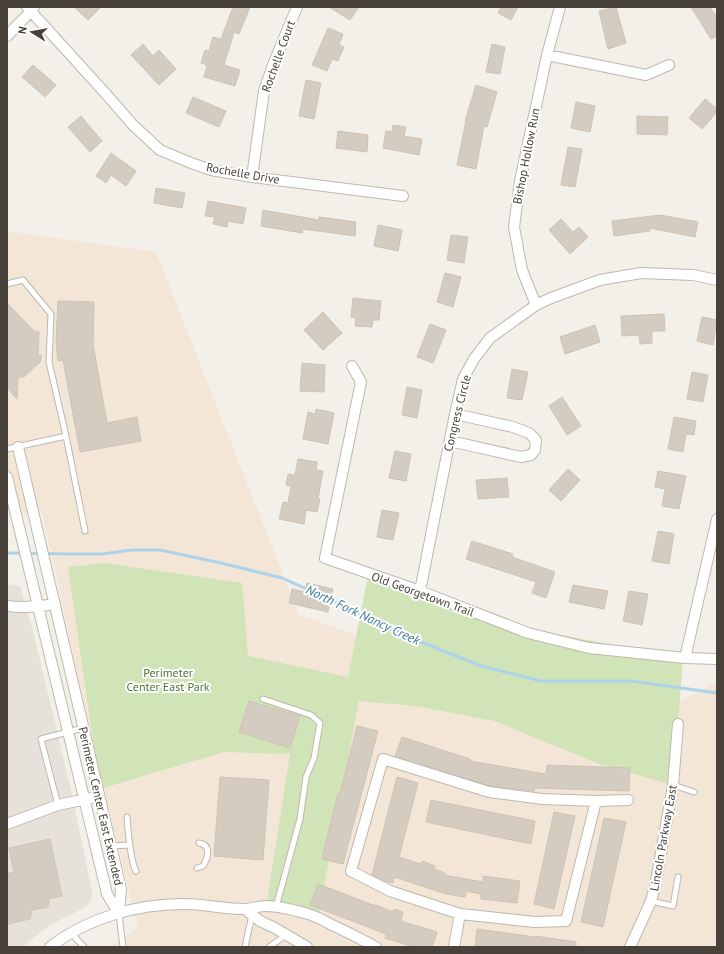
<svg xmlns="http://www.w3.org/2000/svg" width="724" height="954" font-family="'PT Sans',sans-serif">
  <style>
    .residential { fill: #e7e2d9 }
    .commercial { fill: #f3e6d7 }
    .green { fill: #d1e4b7 }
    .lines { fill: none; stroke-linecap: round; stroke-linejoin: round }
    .stream { stroke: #acd3ea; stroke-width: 3 }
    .building { fill: #d4ccc0; stroke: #cec3b4 }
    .lane-casing { stroke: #beb8ad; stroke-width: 7 }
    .street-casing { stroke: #beb8ad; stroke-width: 12 }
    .lane { stroke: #fff; stroke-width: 5 }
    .street { stroke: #fff; stroke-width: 10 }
    .labels { text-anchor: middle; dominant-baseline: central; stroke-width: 4; stroke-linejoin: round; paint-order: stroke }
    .street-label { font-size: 12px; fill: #474139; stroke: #fff }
    .park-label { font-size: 12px; fill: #4c7431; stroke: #fff }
    .water-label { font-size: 13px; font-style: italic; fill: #397aa1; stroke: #fff }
  </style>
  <rect width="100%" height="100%" fill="#f3f0ea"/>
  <!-- residential -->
  <path class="residential" d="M7 584 20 586 34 635 71 790 93 896 86 907 54 923 43 930 23 947H7Z"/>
  <!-- commercial -->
  <path class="commercial" d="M7 231 156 252 299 615 627 728 717 682V947H110L138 927 105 793 67 628 57 579 42 513H7Z"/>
  <!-- green -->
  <path class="green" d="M105 563 242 583 248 656 348 677 368 576 529 629 683 658 678 724 673 785 599 764 495 721 415 706 359 701 318 918 267 901 290 754 224 752 100 789 68 567Z"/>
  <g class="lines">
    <!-- stream -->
    <path class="stream" d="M7 553 72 554H102L132 550H160L221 563 282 578 309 590
      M327 598 404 635 481 666 541 681H631L717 693"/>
  </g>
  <!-- building -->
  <path class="building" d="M74 7H101L88 20Z
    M233 7H250L239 34 234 32 224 65 240 70 235 86 204 77 207 65 201 63 205 50 209 51 213 37 221 39Z
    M329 7H359L350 20Z
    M501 7H518L511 20 498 13Z
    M616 7 626 43 608 49 599 11Z
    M691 7H710L717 17V36L711 39Z
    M328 28 343 34 339 45 344 47 338 61 332 59 327 71 312 65Z
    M143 44 153 56 159 50 176 69 159 85 131 55Z
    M492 44 505 47 500 74 486 72Z
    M33 65 56 85 45 97 22 77Z
    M306 80 321 83 314 119 299 116Z
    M476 85 497 92 487 127 484 126 476 169 457 165 466 121H465Z
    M193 97 226 111 219 127 186 113Z
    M705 99 717 109V112L702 129 689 118Z
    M576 102 595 106 590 132 571 128Z
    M81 116 102 141 90 152 68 127Z
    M637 116 668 117 667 135 637 134Z
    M393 125 406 127 404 136 422 139 419 155 383 148 386 131 392 132Z
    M338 131 368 135 367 152 336 148Z
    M568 147 582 149 575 187 561 185Z
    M111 153 136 171 126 186 111 175 106 183 96 176Z
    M156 188 185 193 182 208 154 203Z
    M208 201 246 208 243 224 228 221 227 227 213 224 215 217 205 216Z
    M263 210 319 220V217L356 222 355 236 303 229 302 233 261 226Z
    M660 215 698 222 695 237 649 228 650 231 614 236 612 221Z
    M561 219 573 232 579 227 588 237 570 254 549 230Z
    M378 225 402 230 398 251 374 246Z
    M451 235 468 237 464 263 447 260Z
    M445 273 461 277 453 307 437 302Z
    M353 298 381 301 379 320H373L372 327 355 326 356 318 351 317Z
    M58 301 94 302 93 344 107 423 137 417 141 441 80 452 63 360 58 361 56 342Z
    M7 303 34 331 39 332 38 355H41V361L24 377H18L17 399 7 388Z
    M323 312 342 333 323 350 304 330Z
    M664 314 665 331H652V343L640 344 639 335 622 336 621 316Z
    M702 317 717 320 713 345 697 341Z
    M430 324 446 330 433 363 417 357Z
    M595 325 600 342 565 354 560 337Z
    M302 363 325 365 324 392 300 391Z
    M512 369 528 372 522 400 507 398Z
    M692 372 708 375 703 402 687 399Z
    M407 387 422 390 417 418 402 415Z
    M562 397 581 426 567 435 549 406Z
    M316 409 334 413 328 444 303 439 308 412 315 414Z
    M674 417 696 421 694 435 686 434 683 452 668 449Z
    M395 451 411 454 406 481 389 478Z
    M298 459 317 462 316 470 323 471 318 499H320L317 512 306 510 304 524 279 519 283 502 288 503 291 486 286 485 288 474 295 475Z
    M568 469 580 480 561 501 549 490Z
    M658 471 686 476 679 509 662 506 665 489 655 487Z
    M507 478 509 497 478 499 476 480Z
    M382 510 399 513 393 540 377 537Z
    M658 531 674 534 669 564 652 561Z
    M472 541 513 554 512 557 555 572 546 598 532 593 536 582 466 559Z
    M307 583 333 589 328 612 289 603 292 589 305 592Z
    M573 585 608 591 604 609 569 602Z
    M629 591 648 594 642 625 623 621Z
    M249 701 300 716 290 748 239 732Z
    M357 726 378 731 343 864 322 859 338 793 340 794Z
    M402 737 470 759 469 761 546 774 547 765 630 768 629 791 535 788 534 791 490 786 395 756Z
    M220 777 269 780 263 860 214 856Z
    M397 777 418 783 399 857 421 864 422 861 435 866 434 869 445 873 444 875 483 882V876L520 881 517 903 481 899V894L466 891 465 897 446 894 394 877 393 883 385 881 372 875Z
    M431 800 535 821 531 844 426 822Z
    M554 812 575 816 554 909 534 904Z
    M604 818 626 822 603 927 581 922Z
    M50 839 62 896 49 899 48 907 32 910 30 919 7 924V874L14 872 9 848Z
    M318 884 376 906V905L393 912 394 909 403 912 401 921 437 932 432 947H414L385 938 386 934 310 905Z
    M477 929 535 937V936L576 942V947H475Z"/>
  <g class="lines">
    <defs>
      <path id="lane" d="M7 284 23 280 51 314 49 362 66 436 85 531
        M7 449 66 436
        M263 699 311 715 320 723 314 758 306 777 300 819 276 907
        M673 785 694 792
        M58 805 41 739 83 728
        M127 817C128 830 130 860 136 871
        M111 846 130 845
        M197 868 203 866C208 858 212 845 199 843
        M651 901 673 906 678 877
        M119 914 123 947
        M71 933 84 947
        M245 947 252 915
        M269 947 286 935"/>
      <path id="street" d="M27 7 106 94 133 125 160 150 191 163 211 170 252 177 403 196
        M7 36 31 11 34 7
        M547 55 646 75 669 65
        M252 177 264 91 273 65 297 7
        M536 305 522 270 514 227 520 181 547 55 560 7
        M352 366 361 382 325 558 420 591 528 633 589 648 685 658 717 659
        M450 441 521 457 531 455 535 450 536 440 529 433 513 427 455 414
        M18 447 121 889 119 914
        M7 477 107 894 119 914
        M420 591 455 414 463 379 474 359 490 338 536 305 551 298 600 280 641 273 693 275 717 280
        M7 606C24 608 38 607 55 604
        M685 658 717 519
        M383 759 489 792 542 799 596 801 566 921 535 922 460 914 390 891 351 871Z
        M596 801 628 800
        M7 824 58 805 91 798
        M245 909 260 921 275 928 307 947
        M50 947C87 918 137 904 184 904 204 904 224 909 245 909 252 909 259 906 266 906 279 906 294 910 308 914 315 916 323 920 330 924 345 931 361 939 376 947
        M454 947 460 914
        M630 947 651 901 655 887 673 785 678 724"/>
    </defs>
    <!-- lane casing -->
    <use href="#lane" class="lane-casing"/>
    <!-- street casing -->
    <use href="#street" class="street-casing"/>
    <!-- lane -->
    <use href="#lane" class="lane"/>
    <!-- street -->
    <use href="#street" class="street"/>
  </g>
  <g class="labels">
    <!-- street labels -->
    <g class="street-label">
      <text transform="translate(278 56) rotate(-70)">Rochelle Court</text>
      <text transform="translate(526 156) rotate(-79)">Bishop Hollow Run</text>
      <text transform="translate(243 173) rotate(10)">Rochelle Drive</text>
      <text transform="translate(457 413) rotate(-76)">Congress Circle</text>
      <text transform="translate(423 594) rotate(20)">Old Georgetown Trail</text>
      <text transform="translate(101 806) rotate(77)">Perimeter Center East Extended</text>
      <text transform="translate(663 838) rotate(-80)">Lincoln Parkway East</text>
    </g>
    <!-- park labels -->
    <g class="park-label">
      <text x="168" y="672">Perimeter<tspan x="168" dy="14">Center East Park</tspan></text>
    </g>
    <!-- water labels -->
    <g class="water-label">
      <text transform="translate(363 615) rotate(25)">North Fork Nancy Creek</text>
    </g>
  </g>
  <!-- border -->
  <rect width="724" height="954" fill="none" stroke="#474139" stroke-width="16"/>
  <!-- north arrow -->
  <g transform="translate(32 32) rotate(281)" stroke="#ffffff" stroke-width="3" paint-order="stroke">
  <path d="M0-3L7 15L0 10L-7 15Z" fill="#474139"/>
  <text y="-6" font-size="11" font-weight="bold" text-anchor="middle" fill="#474139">N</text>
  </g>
</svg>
